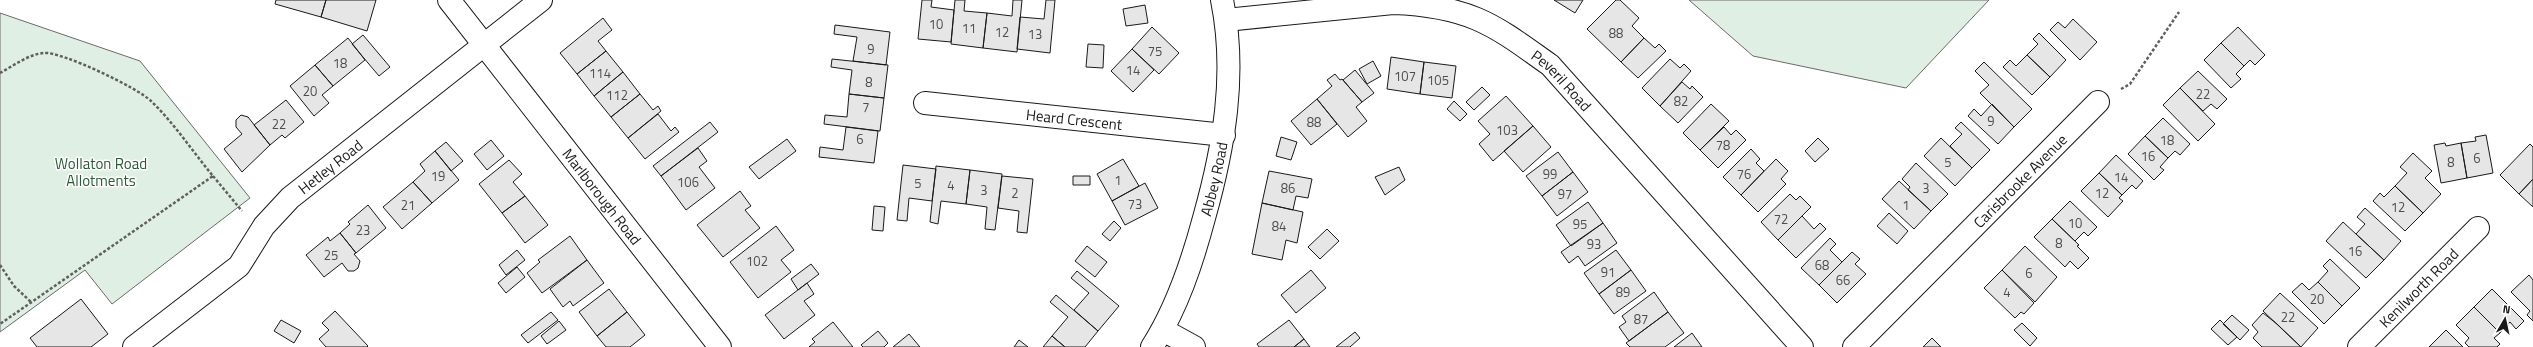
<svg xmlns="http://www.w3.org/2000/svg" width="2533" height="347" font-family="'Titillium Web',sans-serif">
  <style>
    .green { fill: #e0efe3; stroke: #6a6a6a }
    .building { fill: #e6e6e6; stroke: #1a1a1a }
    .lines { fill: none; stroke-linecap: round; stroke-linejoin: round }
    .street-casing { stroke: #1a1a1a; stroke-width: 24 }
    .path { stroke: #5f5f5f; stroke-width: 2.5; stroke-dasharray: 3 2; stroke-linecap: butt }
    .street { stroke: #fff; stroke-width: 22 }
    .labels { text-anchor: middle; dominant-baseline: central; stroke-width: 3; stroke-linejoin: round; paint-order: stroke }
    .number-label { font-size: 13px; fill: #4d4d4d }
    .street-label { font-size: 15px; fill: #1a1a1a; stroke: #fff }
    .park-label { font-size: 15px; fill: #2b5a34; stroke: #fff }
  </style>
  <rect width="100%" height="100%" fill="#fff"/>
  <!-- green -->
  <path class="green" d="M1689 0H1989L1906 88 1753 56Z
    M0 13 140 61 250 198 112 304 85 270 0 332Z"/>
  <!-- building -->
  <path class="building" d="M276 0H326L321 17 275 4Z
    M326 0H376L367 31 321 17Z
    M922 0H932L931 7 954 10 951 42 918 39Z
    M955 0H965L964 11 987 13 983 48 951 44Z
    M1013 0H1022L1017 52 983 48 987 13 1012 16Z
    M1046 0H1055L1050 53 1017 49 1020 17 1044 19Z
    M1554 0H1583L1575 13Z
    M1616 0H1620L1639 18 1632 26 1644 38 1621 62 1587 29Z
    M1145 5 1148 23 1126 26 1123 9Z
    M603 18 612 30 598 41 606 51 577 74 560 53Z
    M2073 19 2097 42 2080 60 2050 30 2058 22 2065 28Z
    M835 25 890 32 886 65 853 61 857 37 834 34Z
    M1152 27 1179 53 1159 74 1132 49Z
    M2238 27 2265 55 2255 65 2250 60 2244 66 2221 43Z
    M2039 33 2066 60 2050 77 2027 55 2038 44 2033 39Z
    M363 35 390 67 379 76 352 44Z
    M348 38 365 60 333 86 315 65Z
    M1644 38 1655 48 1659 44 1666 51 1638 78 1621 62Z
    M2221 43 2244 66 2236 74 2241 79 2231 88 2204 60Z
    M1088 44 1104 45 1103 68 1086 67Z
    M1132 49 1154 70 1133 92 1111 71Z
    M606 51 623 72 594 96 577 74Z
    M2027 55 2050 77 2032 95 2003 67 2010 60 2016 66Z
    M1391 57 1424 62 1420 94 1387 89Z
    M832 59 888 65 884 98 849 94 852 70 831 67Z
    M1670 59 1680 68 1684 64 1691 71 1660 106 1642 88Z
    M1373 61 1381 76 1367 84 1359 69Z
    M1424 62 1456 66 1452 98 1420 94Z
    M1984 62 2032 109 2014 127 1980 93 1989 85 1975 71Z
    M315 65 333 86 322 95 329 103 314 116 290 86Z
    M1355 70 1374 93 1362 102 1343 80Z
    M2198 71 2227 99 2217 109 2211 104 2203 111 2180 88Z
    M623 72 640 94 611 117 594 96Z
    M1335 74 1340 80 1342 79 1362 102 1356 107 1367 121 1348 137 1317 99 1332 86 1327 80Z
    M1682 82 1690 89 1692 86 1703 97 1678 123 1660 106Z
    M1482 87 1490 95 1474 110 1466 102Z
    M2180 88 2215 124 2198 141 2163 105Z
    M640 94 653 110 658 106 661 111 628 138 611 117Z
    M849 94 884 98 880 131 824 124 825 115 847 117Z
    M1506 96 1533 126 1493 161 1479 144 1490 134 1478 121Z
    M1317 99 1337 124 1311 145 1291 121Z
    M286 100 304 122 285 138 282 135 270 145 254 125Z
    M1454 101 1467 114 1460 121 1447 109Z
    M1711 104 1729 121 1700 150 1683 133Z
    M1992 104 2014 127 1998 144 1968 116 1974 109 1981 116Z
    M658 114 671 131 675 127 679 132 645 159 628 138Z
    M241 115 248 117 270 145 242 172 224 149 242 134 236 127V120Z
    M2163 118 2190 144 2180 155 2175 151 2168 158 2145 136Z
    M710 122 718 132 661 176 653 166Z
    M1961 122 1990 150 1972 168 1950 146 1962 134 1955 128Z
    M1533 126 1551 147 1523 172 1504 151Z
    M846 127 878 131 874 163 819 157 820 147 843 150Z
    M1724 127 1731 135 1736 130 1746 140 1718 168 1700 150Z
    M2486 135 2493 173 2467 178 2461 143 2476 141 2475 137Z
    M2145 136 2168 158 2160 167 2164 170 2154 180 2128 154Z
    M1281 137 1297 142 1291 160 1276 156Z
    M1818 138 1829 149 1815 162 1805 151Z
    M1941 138 1972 168 1955 186 1924 156Z
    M787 139 796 151 759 179 749 167Z
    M491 140 504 156 487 170 474 154Z
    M446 142 463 161 451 171 435 151Z
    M2445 143 2446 146 2461 143 2467 178 2441 183 2434 145Z
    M2530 144 2533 147V179L2519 194 2500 175Z
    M698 148 707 161 699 167 715 188 686 210 661 176Z
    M1751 149 1760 159 1756 163 1764 171 1741 195 1723 177Z
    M435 151 459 180 432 203 413 182 425 171 420 164Z
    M1558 152 1573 172 1542 196 1526 176Z
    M2413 153 2432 171 2425 178 2441 194 2423 213 2395 186 2407 173 2400 167Z
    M2116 155 2143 181 2136 189 2132 185 2122 195 2099 173Z
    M1123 159 1139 186 1112 201 1097 174Z
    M1776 159 1788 171 1781 179 1786 184 1758 212 1741 195Z
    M509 160 522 174 513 182 525 196 502 213 479 184Z
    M1916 163 1948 194 1931 211 1908 190 1910 187 1902 179Z
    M903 165 936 169 932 201 909 198 907 221 897 220Z
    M936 166 970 170 966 204 941 201 938 224 930 222Z
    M1399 167 1405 180 1385 195 1375 177Z
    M970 170 1002 174 995 230 985 229 987 207 966 204Z
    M1269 171 1312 179 1308 198 1296 196 1293 210 1262 203Z
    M1573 172 1588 192 1557 216 1542 196Z
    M2099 173 2122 195 2119 198 2123 201 2108 217 2081 191Z
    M1002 176 1033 179 1027 233 1017 232 1019 211 998 208Z
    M1073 176H1090V185H1073Z
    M2533 179V207L2519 194Z
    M1899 181 1931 211 1914 229 1882 199Z
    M413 182 432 203 402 229 383 207Z
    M1145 183 1158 208 1125 225 1112 201Z
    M2395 186 2423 213 2405 231 2373 201 2380 193 2384 197Z
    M740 191 751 206 745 210 760 228 723 257 697 225Z
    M1790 194 1796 200 1800 196 1811 207 1778 240 1761 222Z
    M525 196 548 225 525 243 502 213Z
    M2070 201 2097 227 2088 236 2084 232 2075 241 2052 219Z
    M1588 202 1603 223 1571 246 1556 225Z
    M1262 203 1303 212 1297 243 1286 240 1282 260 1252 254Z
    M368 205 386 228 356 253 340 233 350 224 348 222Z
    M874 206 885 207 883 231 872 230Z
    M2365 208 2401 241 2384 260 2356 234 2365 224 2357 217Z
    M1889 213 1908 231 1897 244 1877 226Z
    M1802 216 1814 229 1820 223 1826 229 1796 258 1778 240Z
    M2052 219 2079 245 2077 246 2089 258 2078 269 2070 261 2065 267 2034 237Z
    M1114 221 1121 228 1110 241 1102 234Z
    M2343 222 2384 260 2366 278 2326 241Z
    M1603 223 1617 243 1585 266 1578 256 1569 263 1561 252Z
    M776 226 794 250 781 260 791 272 758 298 730 262Z
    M1327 229 1339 241 1320 259 1308 247Z
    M340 233 356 253 354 254 360 261 358 268 354 271H348L342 263 324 277 306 255 328 237 330 241Z
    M570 236 587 260 542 293 527 273 540 262 538 260Z
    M1830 238 1836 244 1830 250 1842 262 1819 285 1801 268Z
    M1087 246 1107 262 1095 277 1075 261Z
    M2025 246 2057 277 2035 302 2002 270Z
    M517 250 525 260 506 275 499 265Z
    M1616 250 1631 270 1599 294 1584 273Z
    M1852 252 1860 259 1855 264 1866 274 1837 303 1819 285Z
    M2330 259 2360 288 2342 306 2318 282 2328 271 2323 266Z
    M587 260 604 283 573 306 570 301 563 307 550 289Z
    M811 264 819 274 798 290 791 279Z
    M517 267 525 277 506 293 498 283Z
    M1311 270 1326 288 1296 313 1281 295Z
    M1631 270 1646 291 1614 314 1599 294Z
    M2002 270 2034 303 2024 314 2021 312 2015 318 1984 288Z
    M1077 271 1119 306 1098 331 1074 310 1089 293 1071 278Z
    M2529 275 2533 280V321L2527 315 2530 311 2511 292Z
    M2318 282 2342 306 2324 324 2292 292 2302 283 2309 290Z
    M807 283 814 294 804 301 815 315 784 339 765 315Z
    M609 289 627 312 597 336 579 312Z
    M2492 289 2524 321 2516 329 2510 322 2500 333 2474 307Z
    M1654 292 1668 312 1629 341 1619 327 1626 322 1622 316Z
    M2280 293 2318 328 2301 347 2263 311Z
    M1056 295 1098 331 1085 347H1065L1052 336 1068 317 1050 302Z
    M81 299 108 334 91 347H37L30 338Z
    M2474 307 2500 333 2494 338 2500 344 2497 347H2469L2465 343 2469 338 2456 325Z
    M335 311 368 346 367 347H326L319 339 329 330 322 323Z
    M551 312 558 320 528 343 521 335Z
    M627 312 645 335 630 347H606L597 336Z
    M1668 312 1684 333 1665 347H1630L1626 343Z
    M2263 313 2277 324 2301 347H2262L2253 338 2258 332 2252 325Z
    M2232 315 2249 330 2240 340 2223 324Z
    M281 320 301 331 294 343 274 331Z
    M1289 320 1304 339 1294 347H1259L1257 344Z
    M2220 320 2237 337 2228 345 2211 329Z
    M559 321 566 330 547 344 541 336Z
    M833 322 853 347H809L815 342 812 339Z
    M2022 323 2037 338 2030 346 2014 330Z
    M2446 330 2463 347H2429Z
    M878 331 888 343 884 347H863L861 345Z
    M1355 332 1360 338 1350 347H1336Z
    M1692 333 1702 347H1674Z
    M909 334 920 347H893Z
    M1052 336 1065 347H1043Z
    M1932 338 1941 347H1923Z
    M1304 339 1310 347H1294Z
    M1019 340 1028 347H1014Z"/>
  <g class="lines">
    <defs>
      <g id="street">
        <path id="s1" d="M449 0 720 347"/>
        <path id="s2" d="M1226 20 1393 3C1421 4 1451 8 1477 19 1503 30 1527 49 1550 65L1802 347"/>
        <path id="s3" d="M925 103 1224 135"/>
        <path d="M1163 330 1194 347"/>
        <path id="s4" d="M134 347 239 266 264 226 290 198 541 0"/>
        <path id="s5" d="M1152 347C1177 308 1192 263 1204 218 1224 147 1237 74 1222 0"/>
        <path id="s6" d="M1854 347 2098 102"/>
        <path id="s7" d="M2359 347 2478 228"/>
      </g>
    </defs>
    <!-- street casing -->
    <use href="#street" class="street-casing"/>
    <!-- path -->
    <path class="path" d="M0 73C13 66 29 54 44 53 61 51 138 88 151 101 174 123 193 152 213 176L0 324
      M2121 89 2130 84 2179 12
      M213 176 242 211
      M0 265 14 286 31 302"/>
    <!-- street -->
    <use href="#street" class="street"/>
  </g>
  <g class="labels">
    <!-- number labels -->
    <g class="number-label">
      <text x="936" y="24">10</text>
      <text x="969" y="28">11</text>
      <text x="1002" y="32">12</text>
      <text x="1616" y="33">88</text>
      <text x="1035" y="34">13</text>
      <text x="871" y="49">9</text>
      <text x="1155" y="51">75</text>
      <text x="340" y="63">18</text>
      <text x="1133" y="70">14</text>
      <text x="600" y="73">114</text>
      <text x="1405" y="76">107</text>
      <text x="1438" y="80">105</text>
      <text x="869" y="82">8</text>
      <text x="310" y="91">20</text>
      <text x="2203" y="94">22</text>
      <text x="617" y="95">112</text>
      <text x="1681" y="101">82</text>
      <text x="866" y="107">7</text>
      <text x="1991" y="121">9</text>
      <text x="1314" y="122">88</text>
      <text x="279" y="124">22</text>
      <text x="1507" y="130">103</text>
      <text x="860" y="139">6</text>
      <text x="2167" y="140">18</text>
      <text x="1723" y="145">78</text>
      <text x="2148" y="156">16</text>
      <text x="2477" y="158">6</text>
      <text x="1948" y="162">5</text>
      <text x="2451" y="162">8</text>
      <text x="1550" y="174">99</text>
      <text x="1744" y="174">76</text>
      <text x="438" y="176">19</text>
      <text x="2121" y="177">14</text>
      <text x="1118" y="180">1</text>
      <text x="688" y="182">106</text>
      <text x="918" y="183">5</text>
      <text x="951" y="185">4</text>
      <text x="1288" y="188">86</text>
      <text x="1926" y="188">3</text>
      <text x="984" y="190">3</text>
      <text x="1015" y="193">2</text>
      <text x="2102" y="193">12</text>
      <text x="1565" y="194">97</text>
      <text x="1135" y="204">73</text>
      <text x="408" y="205">21</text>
      <text x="1906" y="205">1</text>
      <text x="2398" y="207">12</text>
      <text x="1781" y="219">72</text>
      <text x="2075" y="223">10</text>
      <text x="1580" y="224">95</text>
      <text x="1279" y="226">84</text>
      <text x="363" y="230">23</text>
      <text x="2059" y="243">8</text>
      <text x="1594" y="244">93</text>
      <text x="2355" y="251">16</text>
      <text x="331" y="255">25</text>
      <text x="757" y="261">102</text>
      <text x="1822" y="265">68</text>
      <text x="1608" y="272">91</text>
      <text x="2029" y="273">6</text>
      <text x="1843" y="280">66</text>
      <text x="1623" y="292">89</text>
      <text x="2007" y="292">4</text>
      <text x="2317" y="299">20</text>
      <text x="2288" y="317">22</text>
      <text x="1641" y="319">87</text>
    </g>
    <!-- street labels -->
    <g class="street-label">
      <text stroke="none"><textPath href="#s2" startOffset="359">Peveril Road</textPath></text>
      <text stroke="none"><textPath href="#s3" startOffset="150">Heard Crescent</textPath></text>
      <text stroke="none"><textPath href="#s4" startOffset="269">Hetley Road</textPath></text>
      <text stroke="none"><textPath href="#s5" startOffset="180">Abbey Road</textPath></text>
      <text stroke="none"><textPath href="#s6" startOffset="235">Carisbrooke Avenue</textPath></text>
      <text stroke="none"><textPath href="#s1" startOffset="249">Marlborough Road</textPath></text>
      <text stroke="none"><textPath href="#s7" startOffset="84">Kenilworth Road</textPath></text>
    </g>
    <!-- park labels -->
    <g class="park-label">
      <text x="101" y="163">Wollaton Road<tspan x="101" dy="17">Allotments</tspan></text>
    </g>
  </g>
  <!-- north arrow -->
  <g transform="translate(2505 319) rotate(9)" stroke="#ffffff" stroke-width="3" paint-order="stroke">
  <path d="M0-3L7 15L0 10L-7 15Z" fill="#1a1a1a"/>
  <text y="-6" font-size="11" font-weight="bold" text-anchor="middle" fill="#1a1a1a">N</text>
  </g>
</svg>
